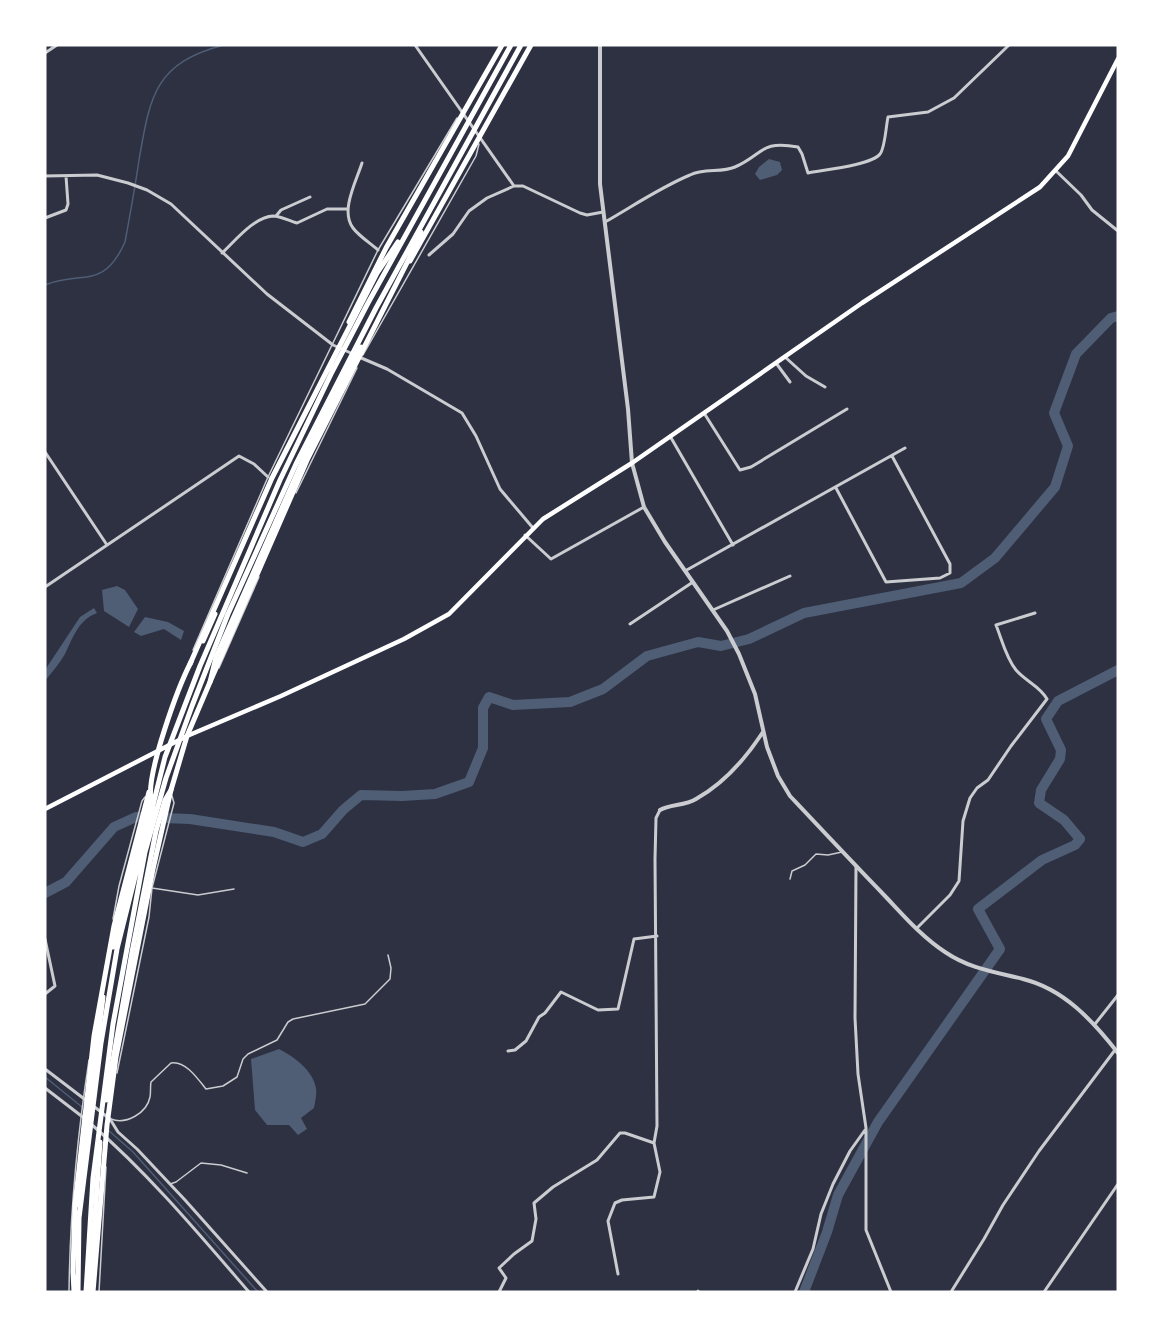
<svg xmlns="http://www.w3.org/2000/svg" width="1163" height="1337" font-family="'Titillium Web',sans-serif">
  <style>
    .water { fill: #4f5d75 }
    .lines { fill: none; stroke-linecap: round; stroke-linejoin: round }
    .stream { stroke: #4f5d75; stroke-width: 1.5 }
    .river { stroke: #4f5d75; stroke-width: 10 }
    .service { stroke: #caccd0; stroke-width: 1.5 }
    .minor { stroke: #caccd0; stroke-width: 3 }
    .tertiary { stroke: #caccd0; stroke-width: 4 }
    .secondary { stroke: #fff; stroke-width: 4.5 }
    .primary { stroke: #fff; stroke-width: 5 }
    .trunk { stroke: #fff; stroke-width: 5 }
  </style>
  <rect width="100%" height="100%" fill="#2d3142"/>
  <!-- water -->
  <path class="water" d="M769 159 780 162 782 170 777 175 760 180 755 174 759 167Z
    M117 586 125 590 138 609 129 627 104 611 102 590Z
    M94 608 97 613C78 620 73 638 65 654 60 663 52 672 45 681V670L80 617Z
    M145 617 168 622 184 631 181 640 164 629 141 636 134 632Z
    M279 1049C293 1056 313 1070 316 1088 317 1094 315 1102 314 1108L301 1118 307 1129 298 1135 289 1125H267L255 1110 251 1059Z"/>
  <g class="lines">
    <!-- stream -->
    <path class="stream" d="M45 285C82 270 103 291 125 242 130 215 135 188 139 160 150 97 154 63 224 45
      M45 1077 82 1107
      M108 1130 133 1152 258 1292"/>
    <!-- river -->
    <path class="river" d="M45 893 66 882 114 827 136 817 190 819 274 832 303 842 322 834 343 810 361 795 402 796 435 794 469 782 483 748V708L489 697 513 705 570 702 603 689 647 656 698 642 721 646 749 639 804 613 961 583 995 558 1055 487 1068 446 1054 413 1076 354 1111 318 1118 316
      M804 1292 827 1232 838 1195 878 1122 1000 949 978 909 1042 860 1075 845 1080 839 1064 820 1039 803 1041 790 1060 759 1061 750 1046 719 1058 701 1118 670"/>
    <!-- service -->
    <path class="service" d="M363 355 476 156 479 144
      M296 493 357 368
      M193 650 268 477 378 250 457 118
      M219 668 259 577
      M790 879 792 871 805 865 816 854 828 855 842 852
      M152 888 198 895 234 889
      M113 919 119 886 142 801 145 797
      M117 1073 149 917 152 888 174 803 172 796
      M111 1119C126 1125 147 1113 150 1097 151 1093 150 1087 151 1082L171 1063C185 1060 198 1079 206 1089L223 1086 237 1077 243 1059 248 1054 277 1040 288 1022 293 1019 365 1004 390 979 391 968 388 955
      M170 1184 176 1182 201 1163 221 1165 247 1173
      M69 1292C70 1214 77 1137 89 1060
      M99 1292 106 1167"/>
    <!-- minor -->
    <path class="minor" d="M415 45 514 186
      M45 53 57 45
      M362 163C356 182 340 211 353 228 359 236 370 243 378 250
      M1056 171 1081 195 1092 210 1118 231
      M45 176 97 175 128 183 147 190 171 204 267 294 333 345 353 354
      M276 216 281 210 310 197
      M45 218 66 210 68 204 66 176
      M605 222C633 206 661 187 690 175 704 168 721 173 735 167 764 154 760 140 798 147L802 154 808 173C823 170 872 165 880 154 885 148 886 126 888 117L928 112 954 98 1009 45
      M222 253C235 241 254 217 273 216 281 216 289 221 297 223L327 209H348
      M429 255 453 234 469 211 487 198 514 186H523L580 213 587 215 603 212
      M359 357 387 369 462 413 476 436 500 489 533 528
      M785 357 806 376 825 387
      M776 363 790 382
      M704 413 740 470 751 467 847 409
      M670 436 733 545
      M45 452 107 545
      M836 488 886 582 940 578 950 573V564L892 456
      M525 535 551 559 644 507
      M685 571 905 448
      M45 587 239 456 254 464 268 477
      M713 610 790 576
      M630 624 693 582
      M856 866 855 1018 858 1074 866 1128V1230L891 1292
      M917 928 950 895 959 881 963 821 970 798 977 788 988 780 1011 746 1047 699C1040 686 1025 681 1016 670 1006 658 1002 640 996 625L1035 613
      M45 939 55 986 45 994
      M1095 1024 1118 995
      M508 1051 515 1050 526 1041 539 1017 545 1013 561 992 598 1010 618 1009 634 939 657 936
      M45 1069 87 1101
      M45 1088 84 1118
      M92 1105 110 1119 118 1132 137 1149 185 1200 267 1292
      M91 1124C149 1174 199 1234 249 1292
      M618 1274 608 1221 615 1203 622 1200 654 1197 660 1172 654 1143 657 1126 655 859 656 818 660 810
      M698 1291V1292
      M499 1292 506 1278 499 1268 514 1254 532 1241 536 1219 534 1203 553 1187 597 1160 620 1133H625L654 1143
      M795 1292 813 1249 821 1214 833 1184 850 1151 865 1130
      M951 1292 984 1239 1003 1205 1039 1151 1115 1050
      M1044 1292 1118 1184"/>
    <!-- tertiary -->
    <path class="tertiary" d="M600 45V184L628 409 632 463 644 507 665 542 727 631 739 654 755 694 767 747 778 776 790 796C822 830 853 863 885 896 904 916 922 937 945 952 970 969 995 972 1023 979 1064 989 1093 1021 1118 1053
      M660 810C670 804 685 806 696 799 723 784 746 758 763 732"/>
    <!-- secondary -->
    <path class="secondary" d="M45 809 187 736 281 696 404 639 449 614 543 519 632 463 862 303 1040 187 1068 156 1118 59"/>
    <!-- primary -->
    <path class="primary" d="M410 261 531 45
      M349 322 386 248 502 45
      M203 641 215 614
      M113 947 151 800C146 774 178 687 191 662
      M106 1100 132 952 156 831 165 800 171 790 187 736 210 682 216 657 308 449 361 347
      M78 1205 103 997
      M90 1292 100 1142"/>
    <!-- trunk -->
    <path class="trunk" d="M190 664 272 478 377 273 398 242
      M210 682 308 458 417 243 421 232
      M74 1292 73 1272 75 1205 94 1036 114 926 149 792
      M78 1292 79 1218 101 1043 117 949 165 757 200 666 280 480 332 372 368 303 511 45
      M86 1292 93 1178 113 1024 145 852 166 778 192 706 228 614 296 464 376 308 521 45
      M93 1292 107 1125 116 1057 153 869 171 790"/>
  </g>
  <!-- border -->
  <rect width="1163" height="1337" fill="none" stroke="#ffffff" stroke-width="93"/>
</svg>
